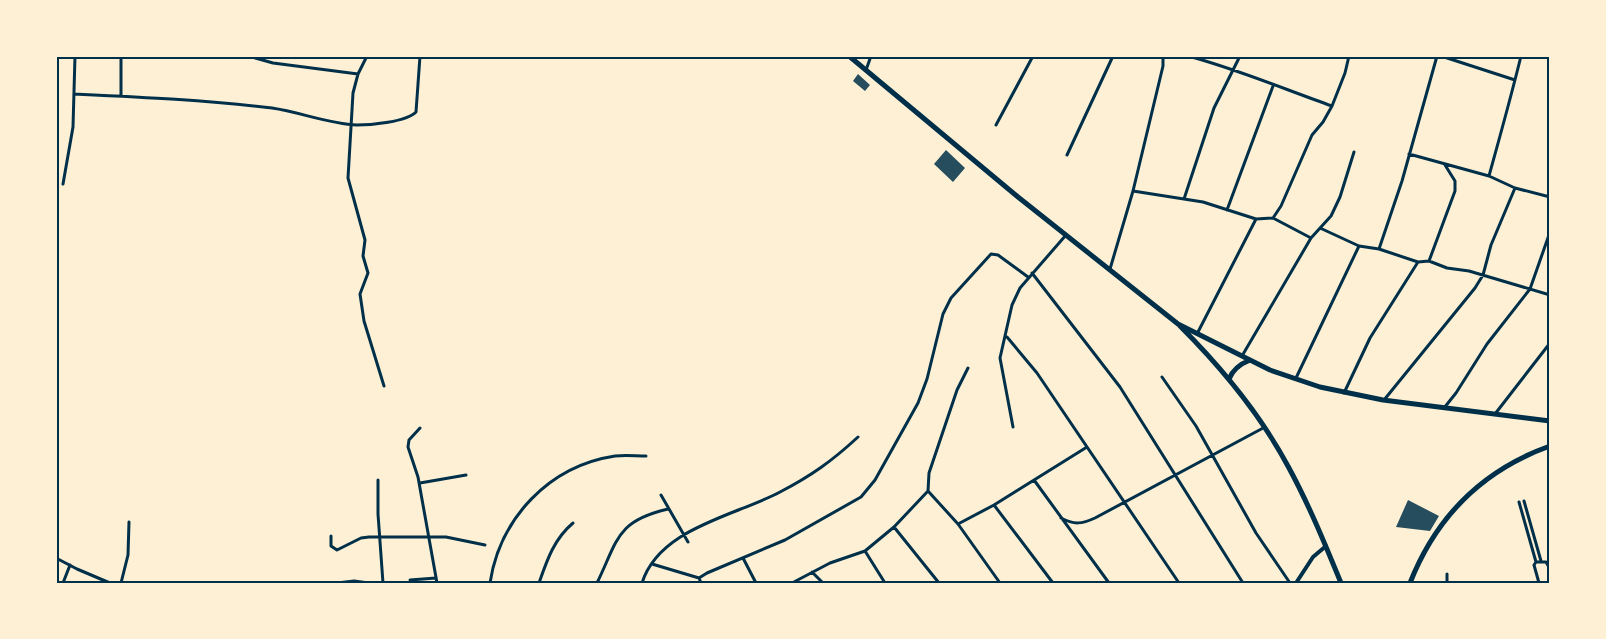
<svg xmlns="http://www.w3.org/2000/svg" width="1606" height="639" font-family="'Zilla Slab',serif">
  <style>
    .building { fill: #264d5e }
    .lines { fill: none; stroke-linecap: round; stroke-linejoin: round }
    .minor { stroke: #003049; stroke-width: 3 }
    .tertiary { stroke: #003049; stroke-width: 4 }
    .trunk { stroke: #003049; stroke-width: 5 }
    .neatline { fill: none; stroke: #003049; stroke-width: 2 }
  </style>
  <rect width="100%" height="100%" fill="#fdf0d5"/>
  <!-- building -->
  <path class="building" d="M858 74 870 85 865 91 853 81Z
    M946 150 965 168 953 182 934 164Z
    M1408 500 1439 516 1430 531 1396 527Z"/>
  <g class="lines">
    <!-- minor -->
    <path class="minor" d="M121 56V96
      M248 56 273 63 358 74
      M367 56 358 74 353 93 348 178 365 240 363 256 368 273 360 294 364 321 384 386
      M1188 56C1237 69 1284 89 1332 106
      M1441 56 1515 80
      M866 70 871 56
      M75 94C140 97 207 100 272 108 300 112 329 124 357 125 371 125 406 122 416 112L420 56
      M996 125 1033 56
      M1409 154 1489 176 1515 188 1550 197
      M1067 155 1113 56
      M1489 176C1500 136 1511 97 1521 56
      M63 184 73 127 75 56
      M1133 191 1203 202 1256 219 1273 218 1311 238
      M1184 199 1214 108 1240 56
      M1227 210 1273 86
      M1273 218 1281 206 1312 135 1323 122 1332 106 1345 73 1349 56
      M1320 228 1359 246 1379 249 1418 262 1429 261 1447 268 1469 271 1550 295
      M1379 249 1402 181 1437 56
      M1429 261 1455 191V181L1445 165
      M1110 269 1133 191 1163 66V56
      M1032 273 1120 387 1243 583
      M1198 332 1256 219
      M1007 337 1037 373 1179 583
      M1242 356 1311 238 1331 216 1340 197 1354 152
      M1162 377 1196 426 1256 533 1290 583
      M1296 378 1359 246
      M1344 393 1370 338 1418 262
      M1384 400 1475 288 1483 275 1491 245 1515 188
      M1444 408 1456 393 1487 344 1530 289 1550 232
      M1495 414 1550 343
      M1013 427 1000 358 1012 305 1020 288 1066 235
      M420 428 409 440 408 447 418 477 437 583
      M378 480V514L383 583
      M1034 480 1109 583
      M420 483 466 475
      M928 491 958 524 1000 583
      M661 495 688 542
      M1524 501 1541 561
      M1519 502 1536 562 1534 565 1539 583
      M994 505 1053 583
      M1061 518C1074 525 1082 524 1095 518L1265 427
      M958 524 994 505 1087 447
      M894 527 939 583
      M331 536V546L337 550 361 538 369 537H446L485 545
      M865 551 885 583
      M56 558 77 569 110 583
      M743 558 756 583
      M1536 562H1546L1550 569
      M652 564 699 578
      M812 572 823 583
      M410 580 436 578
      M63 583 70 565
      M121 583 128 555 129 522
      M337 583 354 581 369 583
      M490 583C500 518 549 466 615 456 625 455 636 456 646 456
      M539 583C547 560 554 539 573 523
      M597 583C618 540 616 521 668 509
      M642 583C659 528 735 516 780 492 811 476 832 461 858 437
      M701 583 699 578 707 573 785 540 861 497 875 480 918 403 927 379 943 314 951 298 991 254 998 255 1028 277
      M792 583 830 563 865 551 894 527 928 491 929 473 957 390 968 368
      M1447 583V574"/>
    <!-- tertiary -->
    <path class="tertiary" d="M1296 583 1313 557 1326 546"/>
    <!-- trunk -->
    <path class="trunk" d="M849 56 1018 197 1178 324 1270 370 1320 387 1383 400 1550 421
      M1180 326C1222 368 1261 415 1289 468 1309 505 1325 544 1341 583
      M1229 379C1233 369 1240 364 1250 360
      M1410 583C1436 517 1483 470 1550 446"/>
  </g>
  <!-- border -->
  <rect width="1606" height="639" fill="none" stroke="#fdf0d5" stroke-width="115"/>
  <rect x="58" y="58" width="1490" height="524" class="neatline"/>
</svg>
